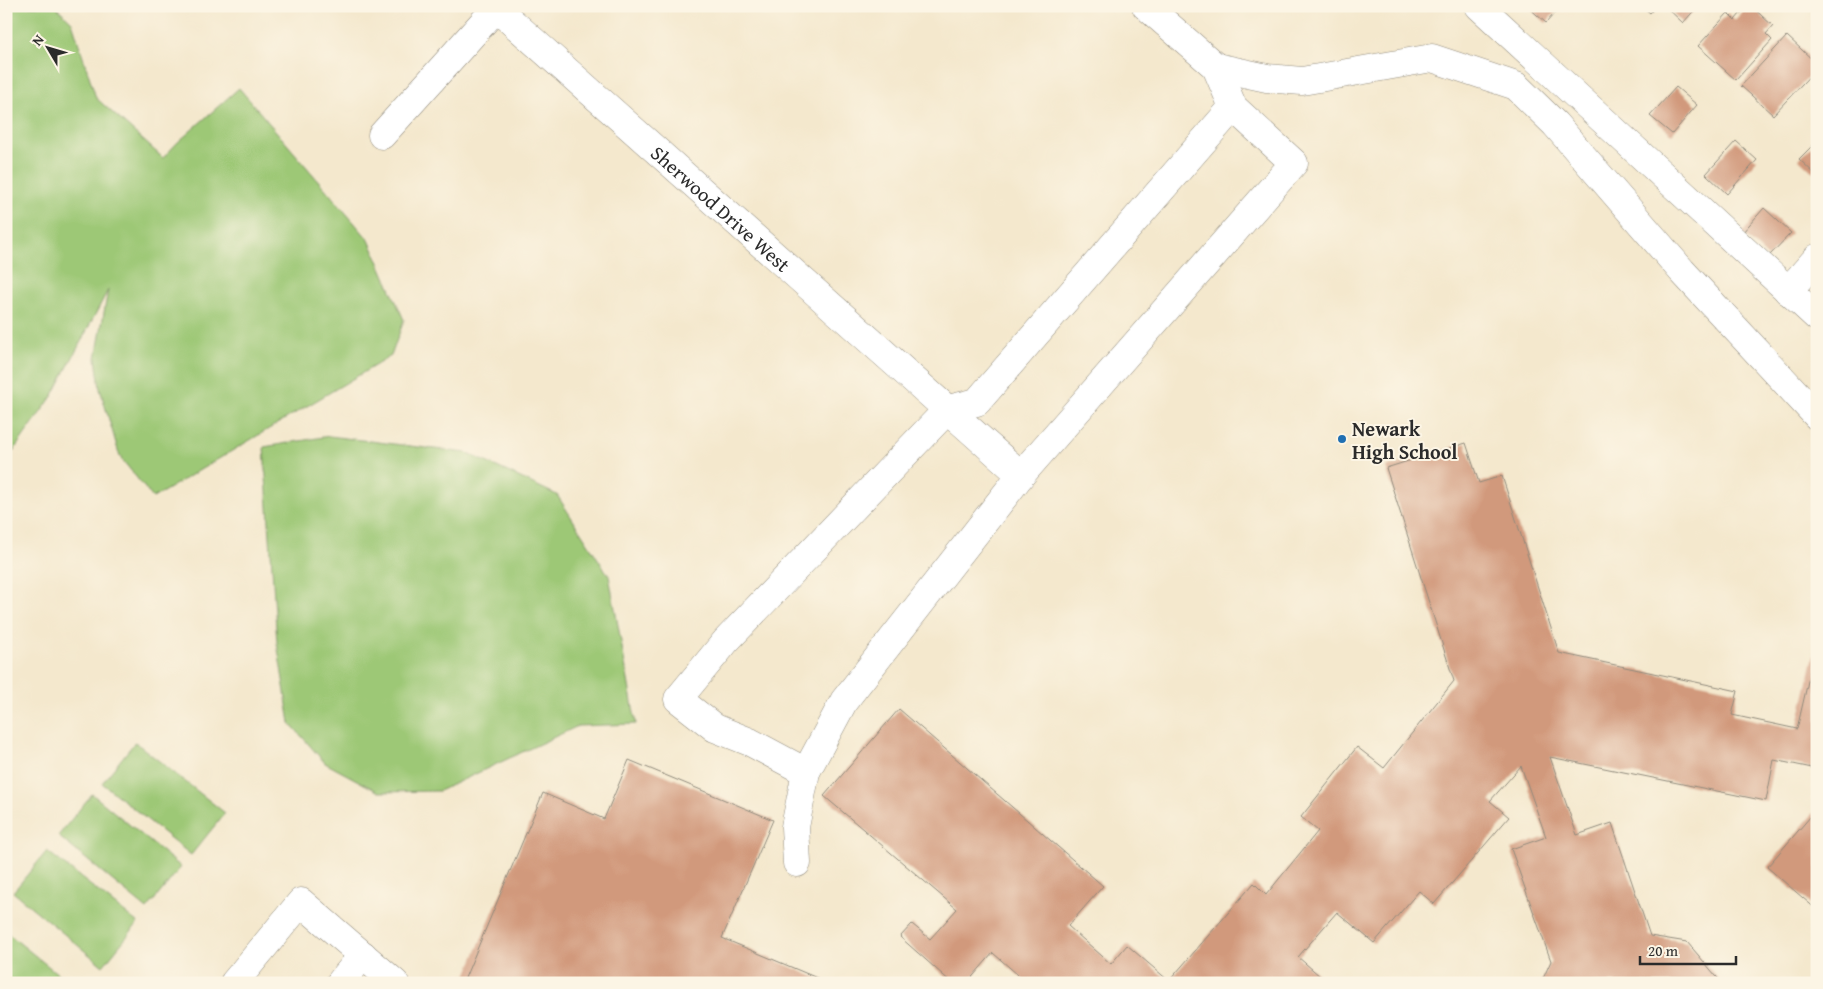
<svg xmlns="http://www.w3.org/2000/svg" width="1823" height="989" font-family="'Gentium Book Plus',serif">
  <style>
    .grass { fill: #9dc876; stroke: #647a50 }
    .building { fill: #d1997b }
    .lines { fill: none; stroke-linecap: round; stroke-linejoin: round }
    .minor-casing { stroke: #908a7c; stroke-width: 29 }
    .minor { stroke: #fff; stroke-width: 28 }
    .poi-dot { fill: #1f6fb2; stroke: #fcf5e5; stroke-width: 2 }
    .labels { text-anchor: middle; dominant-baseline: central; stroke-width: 4; stroke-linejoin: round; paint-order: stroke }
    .street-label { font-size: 20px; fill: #2b2b2b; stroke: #fcf5e5 }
    .poi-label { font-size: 20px; font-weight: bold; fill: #2b2b2b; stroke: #fcf5e5; text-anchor: start }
  </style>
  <rect width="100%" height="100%" fill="#fcf5e5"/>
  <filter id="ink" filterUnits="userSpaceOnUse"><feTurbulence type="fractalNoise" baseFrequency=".02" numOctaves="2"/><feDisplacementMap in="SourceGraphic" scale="10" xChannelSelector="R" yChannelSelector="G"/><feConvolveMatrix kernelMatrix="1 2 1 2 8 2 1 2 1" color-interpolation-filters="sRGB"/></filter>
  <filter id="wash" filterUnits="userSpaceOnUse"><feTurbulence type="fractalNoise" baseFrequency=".0096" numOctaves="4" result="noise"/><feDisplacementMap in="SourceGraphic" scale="20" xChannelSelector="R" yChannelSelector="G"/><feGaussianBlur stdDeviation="1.12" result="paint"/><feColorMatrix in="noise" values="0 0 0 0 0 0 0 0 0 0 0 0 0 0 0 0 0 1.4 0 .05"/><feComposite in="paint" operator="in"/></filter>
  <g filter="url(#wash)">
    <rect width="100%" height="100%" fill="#f4e8cd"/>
    <!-- grass -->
    <path class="grass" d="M6 6H55L72 22 96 98 163 158 177 143 239 88 369 240 404 320 391 356 153 498 120 457 100 389 96 358 108 290 53 395 6 461Z
      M329 436 467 453 557 495 609 576 636 724 578 726 439 791 379 792 325 763 290 723 277 643 264 447Z
      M135 742 225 813 191 855 102 783Z
      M92 794 181 867 147 909 58 836Z
      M47 851 138 923 103 966 13 892Z
      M6 932 69 983H6Z"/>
    <g id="blocks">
      <!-- building -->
      <path class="building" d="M1527 6H1561L1546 23Z
        M1642 6H1656L1650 13Z
        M1665 6H1698L1683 23Z
        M1747 6H1751L1773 26 1766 34 1772 40 1736 80 1698 46 1728 13 1735 20Z
        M1787 36 1817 64V68L1773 115 1741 86Z
        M1676 87 1697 105 1672 134 1650 116Z
        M1736 141 1757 160 1727 194 1706 174Z
        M1815 143 1817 145V176L1799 159Z
        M1764 208 1791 233 1768 257 1742 233Z
        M1466 443 1479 483 1502 476 1559 653 1738 691 1732 715 1797 729 1817 642V769L1774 760 1766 801 1550 757 1577 835 1612 823 1650 936 1687 942 1722 983H1541L1551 961 1511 849 1546 837 1521 766 1490 801 1509 817 1434 904 1419 891 1374 943 1337 912 1298 957 1328 983H1025L1026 982 993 953 967 983H952L900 937 912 924 930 939 957 909 824 796 899 709 1103 886 1068 926 1111 964 1127 945 1169 981 1254 883 1266 895 1318 831 1301 817 1357 747 1384 768 1454 681 1386 468Z
        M629 760 773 820 722 938 829 983H477L465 978 543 793 604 819Z
        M1817 809V910L1767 867Z"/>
    </g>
  </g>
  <g filter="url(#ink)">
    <use href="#blocks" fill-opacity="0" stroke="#908a7c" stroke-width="1"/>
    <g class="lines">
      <defs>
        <g id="minor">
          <path id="s1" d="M494 6 1021 475 844 701 806 772 795 827 797 863"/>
          <path d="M1146 6 1216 67"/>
          <path d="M1479 6 1817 317"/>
          <path d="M382 135 498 6"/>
          <path d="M1788 291 1817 258"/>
          <path d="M1021 475 1294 163 1233 107"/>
          <path d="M806 772 750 742 715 728 678 699 726 641 948 409 977 402 1233 107 1216 67 1267 78 1302 81 1432 58 1516 86 1555 124 1682 271 1817 416"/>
          <path d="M234 983 301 902 395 983"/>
          <path d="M340 983 363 955"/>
        </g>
      </defs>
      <!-- minor casing -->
      <use href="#minor" class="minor-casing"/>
      <!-- minor -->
      <use href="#minor" class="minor"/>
    </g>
  </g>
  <!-- markers -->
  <circle class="poi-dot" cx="1342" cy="439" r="5"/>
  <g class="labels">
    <!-- street labels -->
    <g class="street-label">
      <text stroke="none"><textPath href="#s1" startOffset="304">Sherwood Drive West</textPath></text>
    </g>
    <!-- poi labels -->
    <g class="poi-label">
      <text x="1352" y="428">Newark<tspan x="1352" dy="23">High School</tspan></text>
    </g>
  </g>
  <!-- margin -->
  <rect width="1823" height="989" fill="none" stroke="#fcf5e5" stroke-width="25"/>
  <!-- north arrow -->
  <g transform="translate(48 48) rotate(308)" stroke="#fcf5e5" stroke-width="4" paint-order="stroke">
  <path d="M0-4L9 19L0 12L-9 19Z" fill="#2b2b2b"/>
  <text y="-8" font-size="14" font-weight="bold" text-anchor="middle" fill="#2b2b2b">N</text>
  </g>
  <!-- scale -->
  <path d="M1640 956v8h96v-8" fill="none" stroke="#2b2b2b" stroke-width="2.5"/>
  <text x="1648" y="956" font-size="15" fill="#2b2b2b" stroke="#fcf5e5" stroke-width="4" paint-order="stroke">20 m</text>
</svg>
